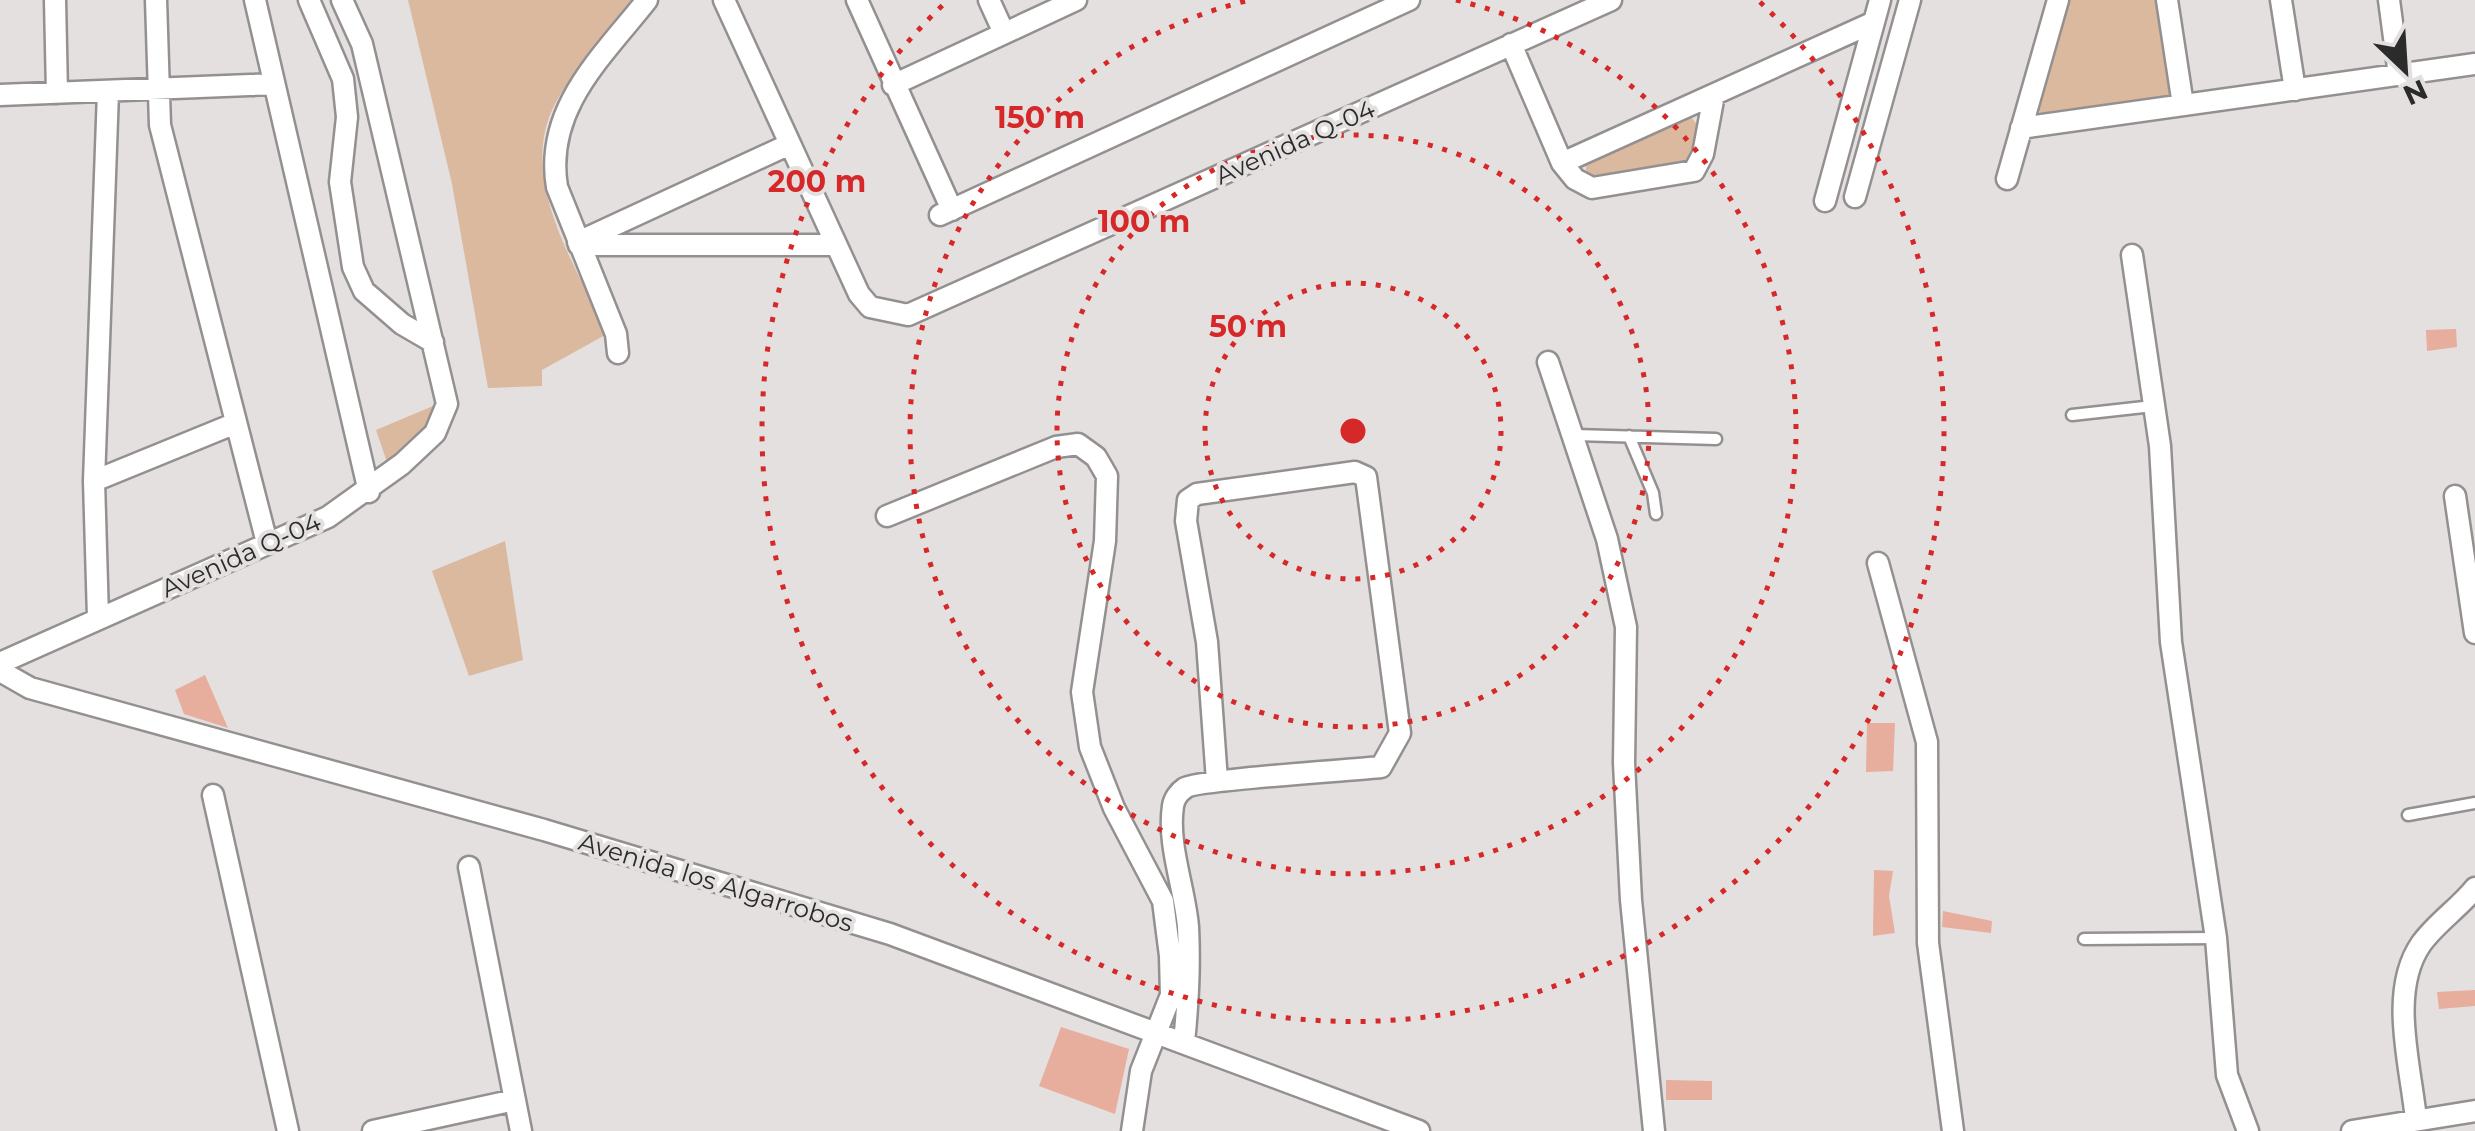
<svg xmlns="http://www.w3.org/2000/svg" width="2475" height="1131" font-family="Montserrat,sans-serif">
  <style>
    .green { fill: #dbb99f }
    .building { fill: #e7ad9d }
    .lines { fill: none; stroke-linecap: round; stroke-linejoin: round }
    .service-casing { stroke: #949090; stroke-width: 15 }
    .minor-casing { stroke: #949090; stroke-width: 25 }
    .service { stroke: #fff; stroke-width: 10 }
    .minor { stroke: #fff; stroke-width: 20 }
    .ring { fill: none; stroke: #d62828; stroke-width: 5; stroke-dasharray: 5 10 }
    .labels { text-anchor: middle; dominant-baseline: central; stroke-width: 8; stroke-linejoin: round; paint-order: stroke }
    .street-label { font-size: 25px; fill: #2c2b2b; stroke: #e4e0e0 }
    .centre { fill: #d62828; stroke: #e4e0e0; stroke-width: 5 }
    .ring-label { font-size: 30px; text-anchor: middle; font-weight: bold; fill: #d62828; stroke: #e4e0e0; stroke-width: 8; stroke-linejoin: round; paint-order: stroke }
  </style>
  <rect width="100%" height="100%" fill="#e4e0e0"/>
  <!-- green -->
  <path class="green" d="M408 0H635C612 32 573 70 555 104 516 179 577 266 607 334L542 370V386L488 388 452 184Z
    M2065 0H2158L2170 99 2043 116 2036 107Z
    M1687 112 1699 127 1690 165 1593 182 1586 175V160Z
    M433 406 440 412 389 468 376 430Z
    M505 541 523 660 469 676 432 571Z"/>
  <!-- building -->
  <path class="building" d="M2456 329 2457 347 2427 351 2426 330Z
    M205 675 228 728 184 714 175 690Z
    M1867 723H1895L1893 771 1866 772Z
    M1874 870 1893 871 1889 896 1895 933 1873 936Z
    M1943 911 1992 921 1991 933 1942 927Z
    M2475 990V1006L2439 1009 2437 992Z
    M1061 1027 1129 1049 1115 1114 1039 1086Z
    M1666 1080 1712 1081V1100H1666Z"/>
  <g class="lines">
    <defs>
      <path id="service" d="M2072 415 2153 406
        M1575 435 1716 439
        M1629 436 1653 493 1656 514
        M2408 815 2475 803
        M2084 939 2216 938"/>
      <path id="minor" d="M55 0 57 93
        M156 0 160 125 267 543
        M255 0 369 492
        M309 0 343 79 347 117 340 182 353 267 364 291 402 324 433 342
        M724 0 859 294 870 307 908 315 1611 0
        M857 0 952 210
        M989 0 1004 33
        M2167 0 2183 105
        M2281 0 2295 90
        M2389 0 2399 75
        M1511 44 1562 163 1575 179 1592 188 1694 171 1703 154 1714 95
        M893 85 1076 0
        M0 95 273 84
        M2021 128 2475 64
        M1562 163 1874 22
        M2007 179 2058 0
        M1855 197 1910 0
        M1825 201 1880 0
        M940 215 1409 0
        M578 242 790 144
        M579 245H836
        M2132 255 2160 446 2171 642 2216 938 2227 1075 2248 1131
        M618 353 616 334 557 187C544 109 602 57 647 0
        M1548 362 1607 539 1626 627 1624 763 1631 900 1654 1131
        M94 481 236 423
        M2455 496 2475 633
        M887 516 1056 447 1078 444 1096 457 1107 476 1105 541 1082 692 1090 747 1114 808 1163 901 1170 956 1171 995 1141 1071 1132 1131
        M1878 563 1927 742 1928 943 1953 1131
        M98 618 94 481 108 92
        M0 663 328 517 402 464 435 433 447 404 362 44 342 0
        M0 671 30 688 544 830 890 934 1419 1131
        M213 795 288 1131
        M469 867 521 1131
        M1184 1042C1188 1004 1190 966 1188 927 1185 889 1167 845 1173 806 1174 799 1179 792 1185 788 1196 780 1353 770 1381 767L1400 733 1366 477 1355 472 1197 494 1188 500 1186 521 1207 642 1217 781
        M2416 1120C2411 1066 2388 992 2421 944 2436 923 2459 908 2475 888
        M373 1131 515 1100
        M2352 1131 2475 1111"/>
    </defs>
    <!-- service casing -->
    <use href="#service" class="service-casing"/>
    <!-- minor casing -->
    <use href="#minor" class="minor-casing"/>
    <!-- service -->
    <use href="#service" class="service"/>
    <!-- minor -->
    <use href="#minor" class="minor"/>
  </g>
  <!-- distance rings -->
  <g class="ring">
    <circle cx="1353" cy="431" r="148"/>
    <circle cx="1353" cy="431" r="296"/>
    <path d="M1456 0A443 443 0 1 1 1250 0"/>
    <path d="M1760 2A591 591 0 1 1 946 2"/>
  </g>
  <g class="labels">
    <!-- street labels -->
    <g class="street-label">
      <text transform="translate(1295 142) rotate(-24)">Avenida Q-04</text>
      <text transform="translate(241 555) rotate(-24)">Avenida Q-04</text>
      <text transform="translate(716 882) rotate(17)">Avenida los Algarrobos</text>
    </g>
  </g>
  <circle cx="1353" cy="431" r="15" class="centre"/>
  <g class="ring-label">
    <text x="1040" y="128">150 m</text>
    <text x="817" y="192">200 m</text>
    <text x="1144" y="232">100 m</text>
    <text x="1248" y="337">50 m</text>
  </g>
  <!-- north arrow -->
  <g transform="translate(2405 70) rotate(155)" stroke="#e4e0e0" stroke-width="8" paint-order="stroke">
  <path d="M0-8L18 38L0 25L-18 38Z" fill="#2c2b2b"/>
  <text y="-15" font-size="28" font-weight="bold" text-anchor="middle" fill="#2c2b2b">N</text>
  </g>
</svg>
